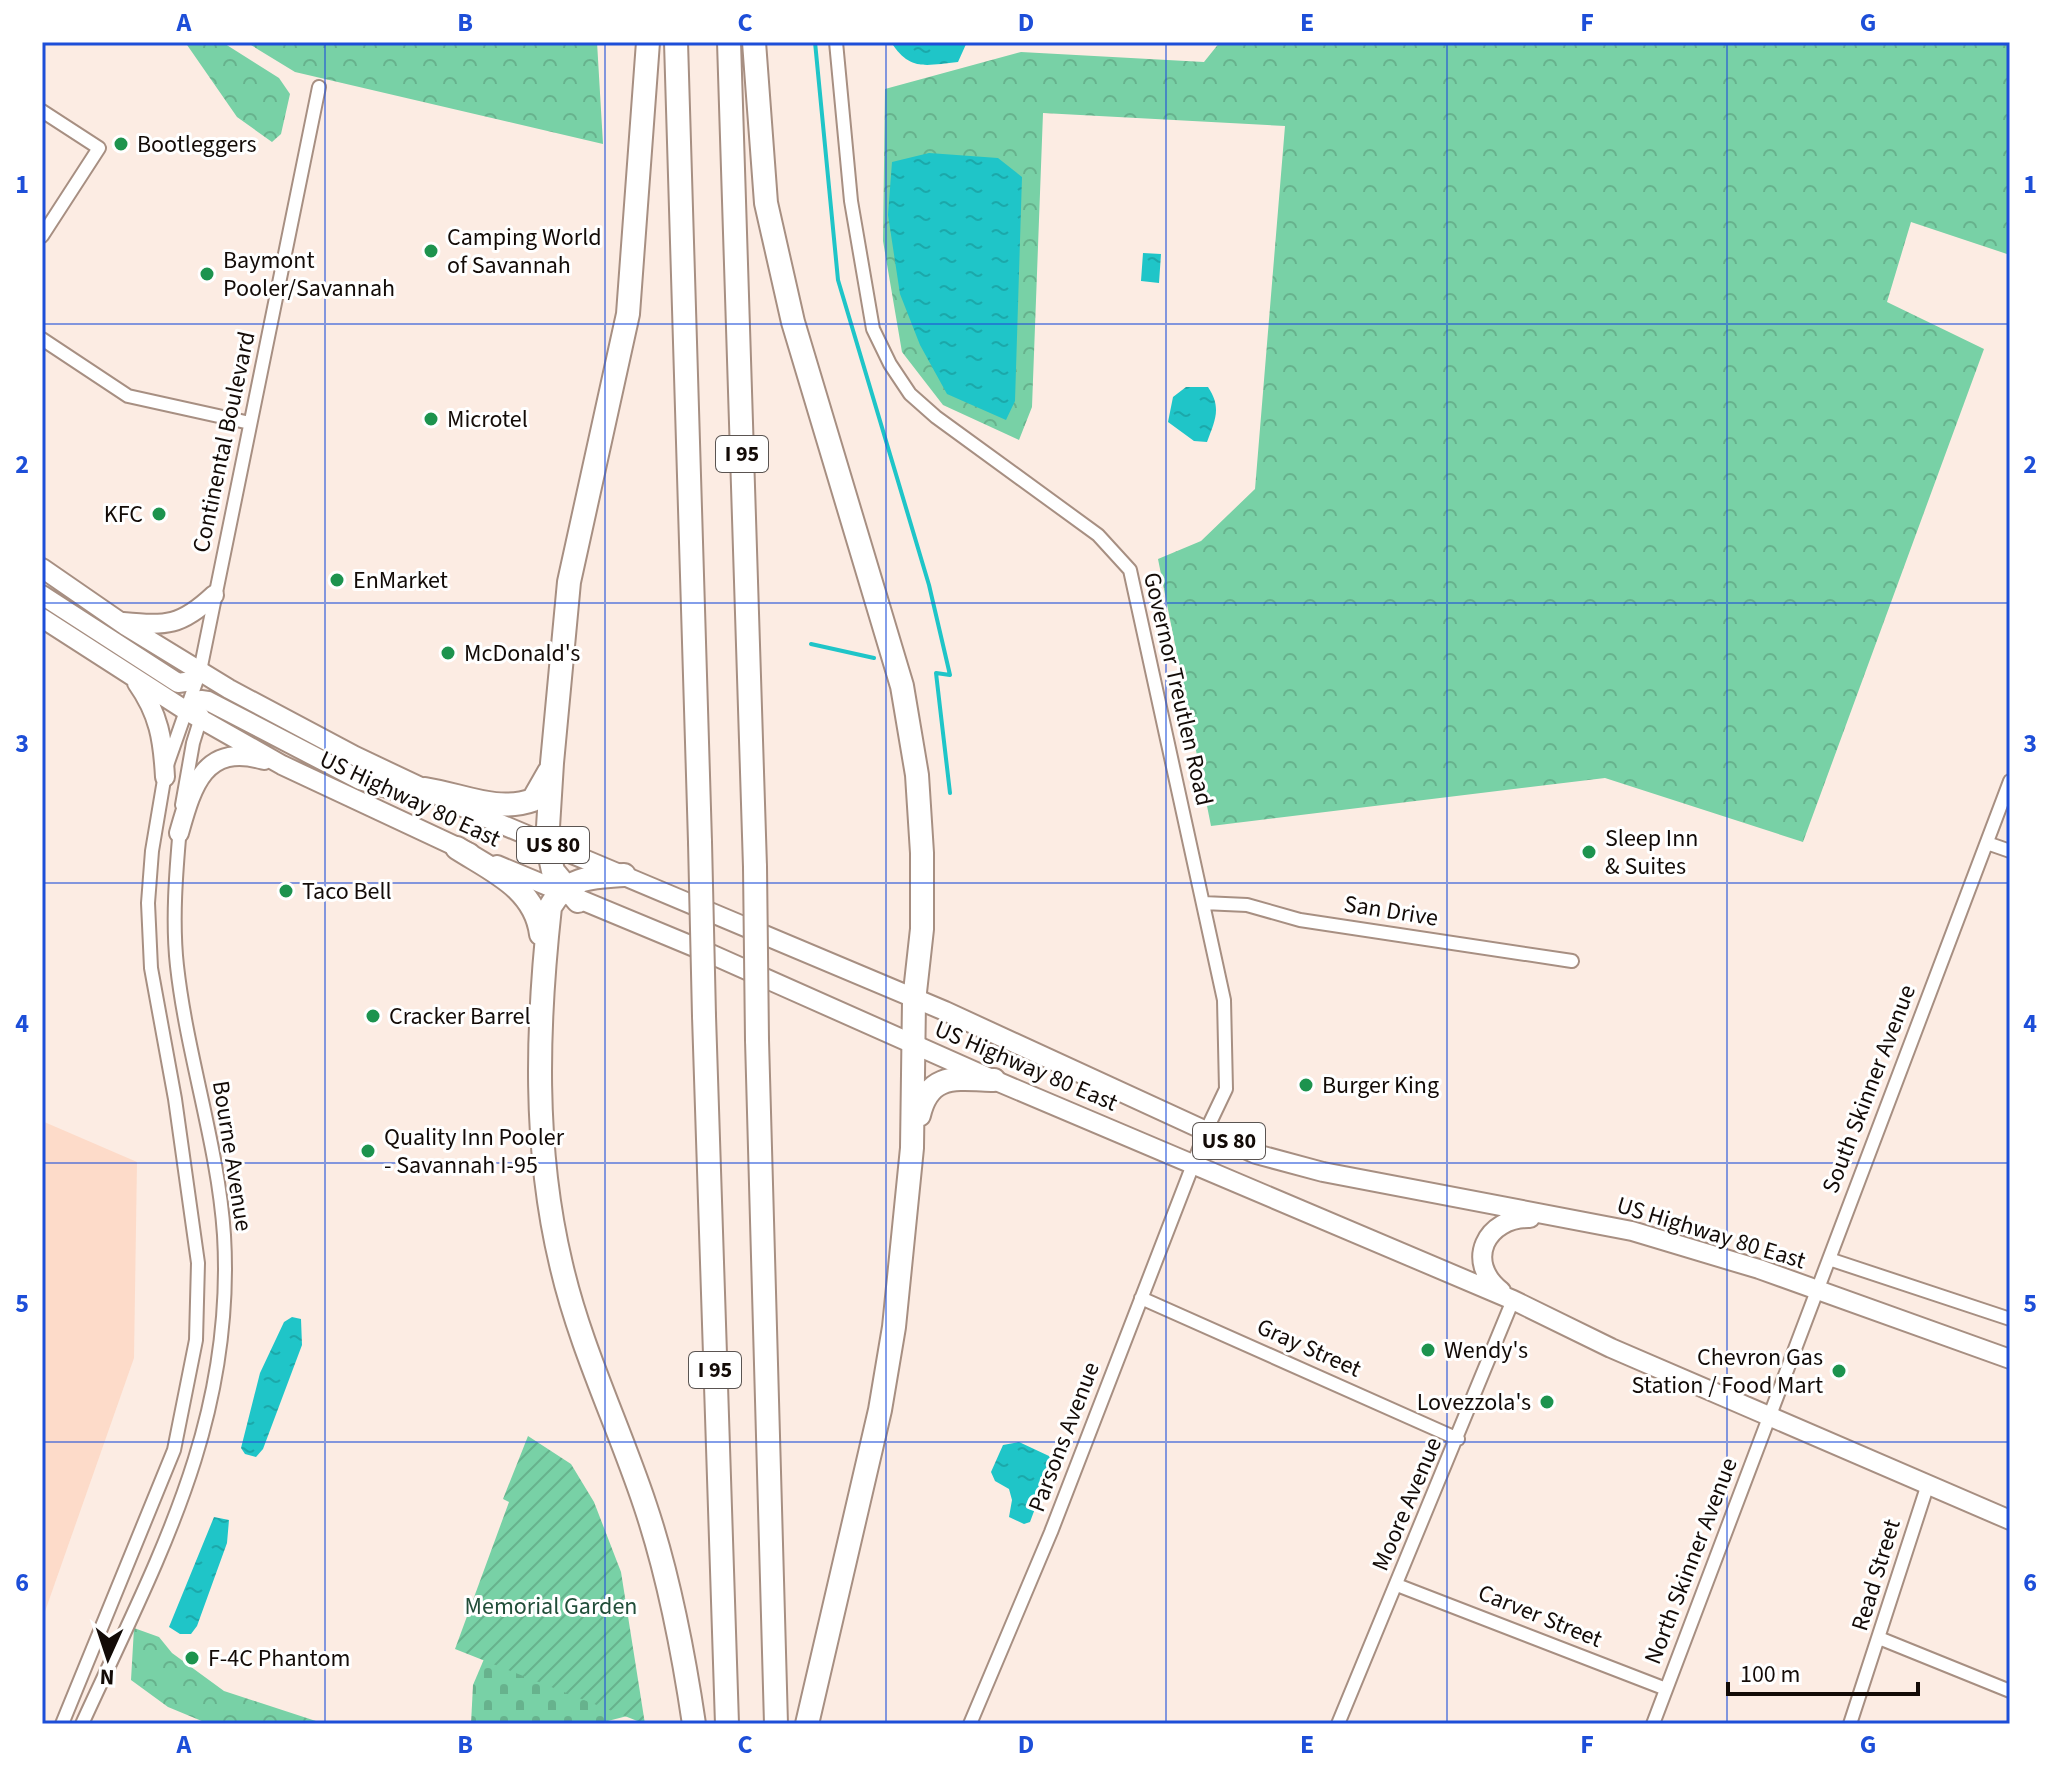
<svg xmlns="http://www.w3.org/2000/svg" width="2052" height="1766" font-family="'Source Sans 3',sans-serif">
  <style>
    .built { fill: #fddbc9 }
    .forest { fill: url(#forest-crowns) }
    .cemetery { fill: url(#cemetery-stones) }
    .garden { fill: url(#garden-furrows) }
    .water { fill: url(#water-ripples) }
    .lines { fill: none; stroke-linecap: round; stroke-linejoin: round }
    .stream { stroke: #1fc5c8; stroke-width: 4 }
    .street-casing { stroke: #a78f82; stroke-width: 16 }
    .primary-casing { stroke: #a78f82; stroke-width: 22 }
    .highway-casing { stroke: #a78f82; stroke-width: 26 }
    .street { stroke: #fff; stroke-width: 12 }
    .primary { stroke: #fff; stroke-width: 18 }
    .highway { stroke: #fff; stroke-width: 22 }
    .highway-bridge-casing { stroke: #a78f82; stroke-width: 26; stroke-linecap: butt }
    .highway-bridge { stroke: #fff; stroke-width: 22 }
    .grid { fill: none; stroke: #1d4ed8; stroke-width: 2; stroke-opacity: 0.55 }
    .poi-dot { fill: #1d934e; stroke: #fff; stroke-width: 3 }
    .labels { text-anchor: middle; dominant-baseline: central; stroke-width: 6; stroke-linejoin: round; paint-order: stroke }
    .shield { fill: #fff; stroke: #5a5451; stroke-width: 2 }
    .shield-label { font-size: 22px; font-weight: bold; fill: #130b07 }
    .poi-label { font-size: 24px; fill: #130b07; stroke: #fff; text-anchor: start }
    .street-label { font-size: 24px; fill: #130b07; stroke: #fff }
    .park-label { font-size: 24px; fill: #214e39; stroke: #fff }
    .neatline { fill: none; stroke: #1d4ed8; stroke-width: 3 }
    .grid-label { font-size: 26px; text-anchor: middle; font-weight: bold; fill: #1d4ed8 }
  </style>
  <defs>
    <pattern id="forest-crowns" width="20" height="18" patternUnits="userSpaceOnUse" patternTransform="scale(2)"><rect width="20" height="18" fill="#78d1a6"/><path d="M2 6a3 3 0 1 1 6 0M12 15a3 3 0 1 1 6 0" fill="none" stroke="#67b28d"/></pattern>
    <pattern id="cemetery-stones" width="16" height="16" patternUnits="userSpaceOnUse" patternTransform="scale(2)"><rect width="16" height="16" fill="#78d1a6"/><path d="M2 7V4a2 2 0 0 1 4 0v3zM10 15v-3a2 2 0 0 1 4 0v3z" fill="#67b28d"/></pattern>
    <pattern id="garden-furrows" width="10" height="10" patternUnits="userSpaceOnUse" patternTransform="scale(2)"><rect width="10" height="10" fill="#78d1a6"/><path d="M-1 1l2-2M0 10L10 0M9 11l2-2" fill="none" stroke="#67b28d"/></pattern>
    <pattern id="water-ripples" width="26" height="14" patternUnits="userSpaceOnUse" patternTransform="scale(2)"><rect width="26" height="14" fill="#1fc5c8"/><path d="M2 4q2-2 4 0t4 0M15 11q2-2 4 0t4 0" fill="none" stroke="#1ba8aa"/></pattern>
  </defs>
  <rect width="100%" height="100%" fill="#fcece3"/>
  <!-- built -->
  <path class="built" d="M42 1121 137 1162 134 1358 42 1620Z"/>
  <!-- forest -->
  <path class="forest" d="M185 42H222L279 78 290 94 281 134 272 142 237 117Z
    M246 42H597L603 144 295 72Z
    M1220 42H2010V255L1911 222 1887 302 1984 349 1803 842 1605 778 1211 826 1158 559 1201 541 1255 489 1285 126 1043 113 1032 407 1019 440 943 405 902 352 883 241 885 89 1021 52 1204 62Z
    M134 1628 159 1637 172 1653 224 1691 325 1724H209L168 1707 131 1680Z"/>
  <!-- cemetery -->
  <path class="cemetery" d="M487 1652 643 1712 596 1724H471L473 1685Z"/>
  <!-- garden -->
  <path class="garden" d="M528 1436 571 1464 594 1502 621 1572 645 1724 455 1649 509 1502 503 1499Z"/>
  <!-- water -->
  <path class="water" d="M891 42H967L958 62C926 65 910 72 891 42Z
    M929 153 998 158 1022 177 1015 401 1006 420 947 394 920 345 900 294 888 215 892 162Z
    M1143 253 1161 254 1159 283 1141 281Z
    M1186 387H1208C1222 408 1215 420 1207 442L1194 441 1168 422 1173 397Z
    M292 1317 301 1319 302 1345 263 1449 256 1457 245 1454 241 1448 260 1373 284 1322Z
    M1019 1442 1049 1456 1052 1463 1030 1522 1024 1524 1009 1517 1012 1500 1009 1489 995 1481 991 1472 1003 1445Z
    M214 1517 229 1520 227 1543 197 1626 191 1634H180L169 1627Z"/>
  <g class="lines">
    <!-- stream -->
    <path class="stream" d="M815 42 838 280 929 585 950 675 936 673 950 793
      M811 644 874 658"/>
    <defs>
      <path id="street" d="M836 42 851 201 873 329 890 364 910 394 936 417 1098 535 1130 570 1224 1000 1226 1089 1206 1131 1051 1532 970 1724
        M42 111 99 148 42 236
        M42 339 128 396 250 423
        M182 805 193 743 202 714
        M1987 843 2010 851
        M1203 903 1247 905 1300 920 1572 961
        M1829 1259 2010 1319
        M1141 1298 1458 1439
        M1397 1585 1666 1689
        M1879 1638 2010 1691
        M62 1724 174 1450 196 1340 198 1263 175 1099 151 968 148 903 152 851 166 768 200 671 319 87
        M82 1724C157 1560 235 1422 224 1235 218 1145 187 1056 177 966 172 921 176 872 180 827
        M1338 1724 1513 1300
        M1653 1724 2010 781
        M1850 1724 1928 1484"/>
      <path id="primary" d="M42 568 126 626 229 689 355 756 484 817 945 1011 1256 1154 1323 1172 1632 1231 1759 1269 2010 1359
        M42 595 178 683 192 681 200 671
        M42 618 185 710 282 765 470 853
        M123 622C167 626 181 626 214 595
        M137 683C159 714 163 740 165 777
        M185 710 201 700 208 701 360 780 424 799
        M179 833C192 787 204 742 264 760
        M497 865 704 951 994 1080 1513 1300 1611 1348 2010 1520
        M1501 1291C1464 1262 1486 1217 1530 1218"/>
      <path id="highway" d="M676 42 700 842
        M729 42 755 867
        M754 42 766 203 793 322 902 686 917 775 922 853V929L914 1001 912 1148 894 1327 880 1410 807 1724
        M425 789C463 795 497 813 533 800L549 772
        M457 848C493 871 535 888 541 934
        M624 875C592 877 567 877 550 907 537 1025 533 1147 561 1264 580 1347 618 1424 645 1505 669 1576 683 1650 694 1724
        M578 901 553 871 547 843 552 763 569 582 628 314 648 42
        M704 1016 727 1724
        M757 1040 776 1724
        M919 1115C929 1072 957 1079 994 1080"/>
    </defs>
    <!-- street casing -->
    <use href="#street" class="street-casing"/>
    <!-- primary casing -->
    <use href="#primary" class="primary-casing"/>
    <!-- highway casing -->
    <use href="#highway" class="highway-casing"/>
    <!-- street -->
    <use href="#street" class="street"/>
    <!-- primary -->
    <use href="#primary" class="primary"/>
    <!-- highway -->
    <use href="#highway" class="highway"/>
    <defs>
      <path id="highway-bridge" d="M700 842 704 1016
        M755 867 757 1040"/>
    </defs>
    <!-- highway-bridge casing -->
    <use href="#highway-bridge" class="highway-bridge-casing"/>
    <!-- highway-bridge -->
    <use href="#highway-bridge" class="highway-bridge"/>
  </g>
  <!-- grid -->
  <path class="grid" d="M325 42V1724M605 42V1724M886 42V1724M1166 42V1724M1447 42V1724M1727 42V1724M42 324H2010M42 603H2010M42 883H2010M42 1163H2010M42 1442H2010"/>
  <!-- markers -->
  <g class="poi-dot">
    <circle cx="121" cy="144" r="8"/>
    <circle cx="431" cy="251" r="8"/>
    <circle cx="207" cy="274" r="8"/>
    <circle cx="431" cy="419" r="8"/>
    <circle cx="159" cy="514" r="8"/>
    <circle cx="337" cy="580" r="8"/>
    <circle cx="448" cy="653" r="8"/>
    <circle cx="1589" cy="852" r="8"/>
    <circle cx="286" cy="891" r="8"/>
    <circle cx="373" cy="1016" r="8"/>
    <circle cx="1306" cy="1085" r="8"/>
    <circle cx="368" cy="1151" r="8"/>
    <circle cx="1428" cy="1350" r="8"/>
    <circle cx="1839" cy="1371" r="8"/>
    <circle cx="1547" cy="1402" r="8"/>
    <circle cx="192" cy="1658" r="8"/>
  </g>
  <g class="labels">
    <!-- shield labels -->
    <g class="shield">
      <rect x="716" y="436" width="52" height="36" rx="6"/>
      <rect x="517" y="827" width="72" height="36" rx="6"/>
      <rect x="1193" y="1123" width="72" height="36" rx="6"/>
      <rect x="689" y="1352" width="52" height="36" rx="6"/>
    </g>
    <g class="shield-label">
      <text x="742" y="454">I 95</text>
      <text x="553" y="845">US 80</text>
      <text x="1229" y="1141">US 80</text>
      <text x="715" y="1370">I 95</text>
    </g>
    <!-- poi labels -->
    <g class="poi-label">
      <text x="137" y="144">Bootleggers</text>
      <text x="447" y="237">Camping World<tspan x="447" dy="28">of Savannah</tspan></text>
      <text x="223" y="260">Baymont<tspan x="223" dy="28">Pooler/Savannah</tspan></text>
      <text x="447" y="419">Microtel</text>
      <text x="143" y="514" text-anchor="end">KFC</text>
      <text x="353" y="580">EnMarket</text>
      <text x="464" y="653">McDonald's</text>
      <text x="1605" y="838">Sleep Inn<tspan x="1605" dy="28">&amp; Suites</tspan></text>
      <text x="302" y="891">Taco Bell</text>
      <text x="389" y="1016">Cracker Barrel</text>
      <text x="1322" y="1085">Burger King</text>
      <text x="384" y="1137">Quality Inn Pooler<tspan x="384" dy="28">- Savannah I-95</tspan></text>
      <text x="1444" y="1350">Wendy's</text>
      <text x="1823" y="1357" text-anchor="end">Chevron Gas<tspan x="1823" dy="28">Station / Food Mart</tspan></text>
      <text x="1531" y="1402" text-anchor="end">Lovezzola's</text>
      <text x="208" y="1658">F-4C Phantom</text>
    </g>
    <!-- street labels -->
    <g class="street-label">
      <text transform="translate(224 442) rotate(-78)">Continental Boulevard</text>
      <text transform="translate(1178 689) rotate(77)">Governor Treutlen Road</text>
      <text transform="translate(410 799) rotate(25)">US Highway 80 East</text>
      <text transform="translate(1391 911) rotate(9)">San Drive</text>
      <text transform="translate(1026 1066) rotate(23)">US Highway 80 East</text>
      <text transform="translate(1869 1089) rotate(-69)">South Skinner Avenue</text>
      <text transform="translate(232 1156) rotate(81)">Bourne Avenue</text>
      <text transform="translate(1711 1233) rotate(17)">US Highway 80 East</text>
      <text transform="translate(1309 1348) rotate(24)">Gray Street</text>
      <text transform="translate(1064 1437) rotate(-69)">Parsons Avenue</text>
      <text transform="translate(1407 1504) rotate(-67)">Moore Avenue</text>
      <text transform="translate(1691 1561) rotate(-69)">North Skinner Avenue</text>
      <text transform="translate(1876 1575) rotate(-73)">Read Street</text>
      <text transform="translate(1540 1616) rotate(22)">Carver Street</text>
    </g>
    <!-- park labels -->
    <g class="park-label">
      <text x="551" y="1606">Memorial Garden</text>
    </g>
  </g>
  <!-- border -->
  <rect width="2052" height="1766" fill="none" stroke="#ffffff" stroke-width="88"/>
  <!-- north arrow -->
  <g transform="translate(108 1658) rotate(183)" stroke="#ffffff" stroke-width="6" paint-order="stroke">
  <path d="M0-6L14 30L0 20L-14 30Z" fill="#130b07"/>
  <text y="-12" font-size="22" font-weight="bold" text-anchor="middle" fill="#130b07">N</text>
  </g>
  <!-- scale -->
  <path d="M1728 1682v12h190v-12" fill="none" stroke="#130b07" stroke-width="4"/>
  <text x="1740" y="1682" font-size="24" fill="#130b07" stroke="#ffffff" stroke-width="6" paint-order="stroke">100 m</text>
  <rect x="44" y="44" width="1964" height="1678" class="neatline"/>
  <g class="grid-label">
    <text x="184" y="31">A</text>
    <text x="465" y="31">B</text>
    <text x="745" y="31">C</text>
    <text x="1026" y="31">D</text>
    <text x="1307" y="31">E</text>
    <text x="1587" y="31">F</text>
    <text x="1868" y="31">G</text>
    <text x="22" y="193">1</text>
    <text x="2030" y="193">1</text>
    <text x="22" y="473">2</text>
    <text x="2030" y="473">2</text>
    <text x="22" y="752">3</text>
    <text x="2030" y="752">3</text>
    <text x="22" y="1032">4</text>
    <text x="2030" y="1032">4</text>
    <text x="22" y="1312">5</text>
    <text x="2030" y="1312">5</text>
    <text x="22" y="1591">6</text>
    <text x="2030" y="1591">6</text>
    <text x="184" y="1753">A</text>
    <text x="465" y="1753">B</text>
    <text x="745" y="1753">C</text>
    <text x="1026" y="1753">D</text>
    <text x="1307" y="1753">E</text>
    <text x="1587" y="1753">F</text>
    <text x="1868" y="1753">G</text>
  </g>
</svg>
